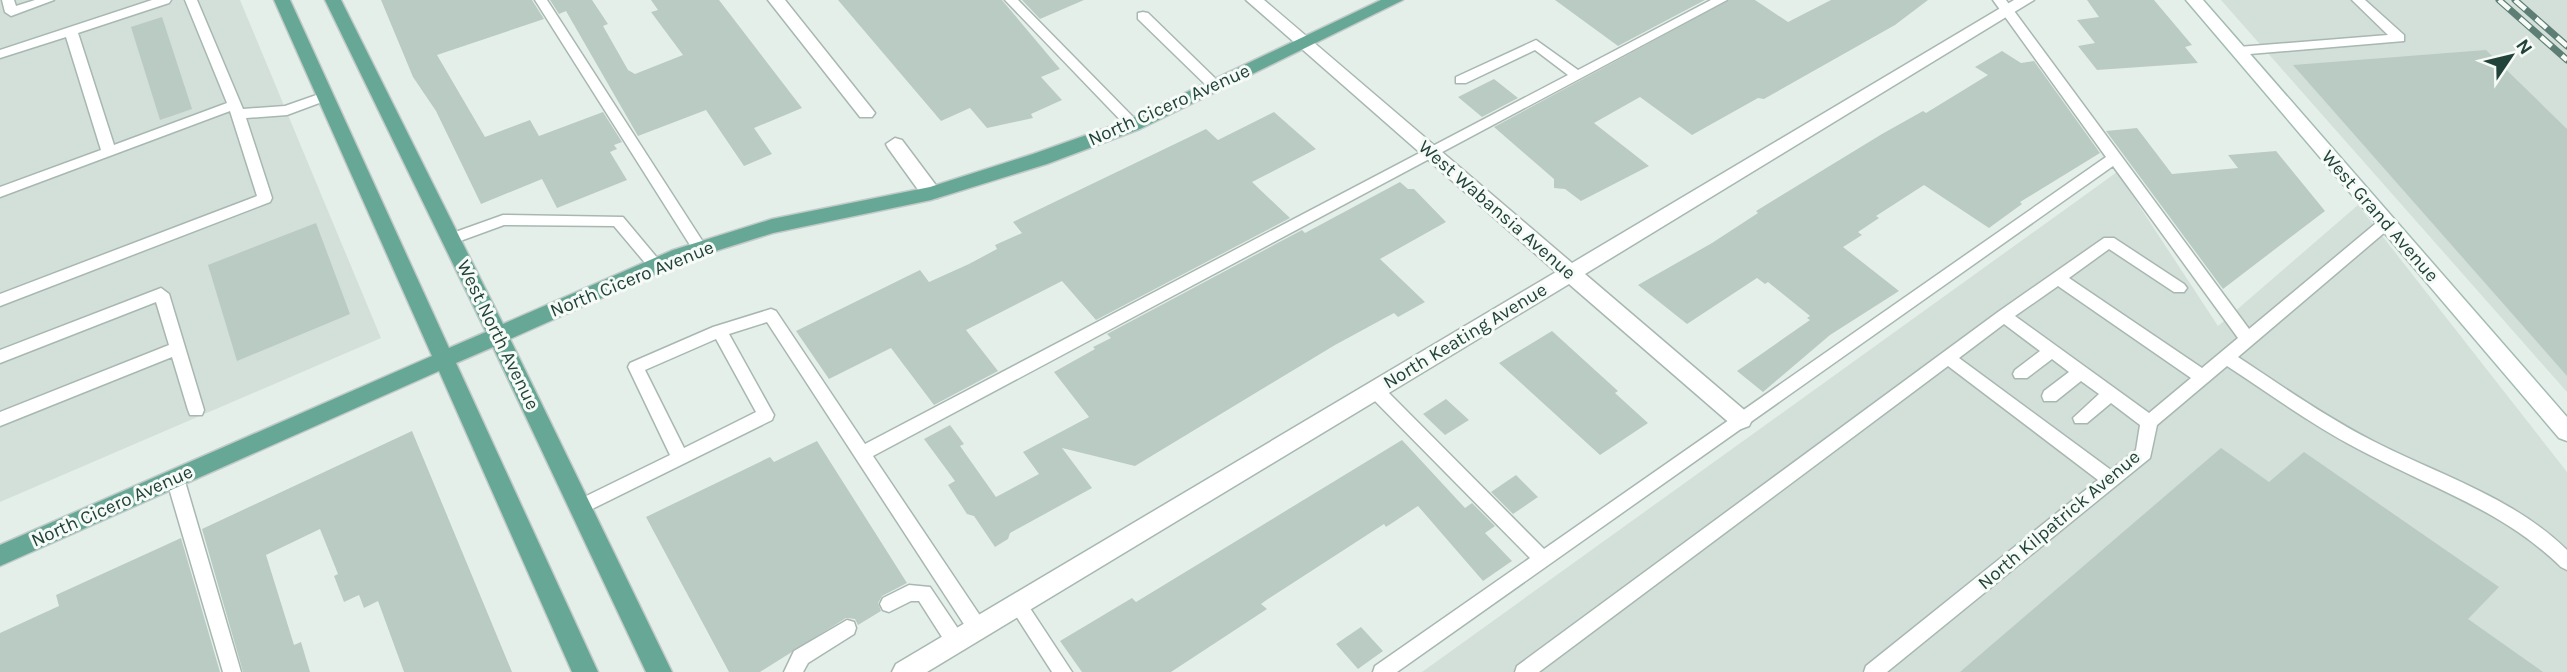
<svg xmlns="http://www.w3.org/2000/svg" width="2567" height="672" font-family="Karla,sans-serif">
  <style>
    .built { fill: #d3dfd9 }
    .building { fill: #bacbc3 }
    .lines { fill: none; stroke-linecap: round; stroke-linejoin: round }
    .service-casing { stroke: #a7b8b1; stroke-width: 3 }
    .minor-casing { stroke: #a7b8b1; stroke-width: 3 }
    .secondary-casing { stroke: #a2bcb2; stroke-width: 3 }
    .primary-casing { stroke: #c1cac8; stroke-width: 3 }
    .service { fill: #fff; fill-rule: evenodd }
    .minor { fill: #fff; fill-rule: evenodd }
    .secondary { fill: #fff; fill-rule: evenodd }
    .primary { fill: #66a895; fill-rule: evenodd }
    .rail-casing { stroke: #5d7e74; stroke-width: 7 }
    .rail { stroke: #f6fbf8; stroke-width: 4.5; stroke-dasharray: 14; stroke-linecap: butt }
    .labels { text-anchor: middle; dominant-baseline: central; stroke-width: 6; stroke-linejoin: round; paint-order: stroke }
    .street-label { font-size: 19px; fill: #224339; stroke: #f6fbf8 }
  </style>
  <rect width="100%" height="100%" fill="#e5efea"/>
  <!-- built -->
  <path class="built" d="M0 0H240L381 338 0 502Z
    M2221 0H2567V392Z
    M2117 172 2218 326 2358 205 2567 472V672H1422Z"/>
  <!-- building -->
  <path class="building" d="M381 0H532L544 19 437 55 485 137 530 120 539 136 603 112 622 142 614 145 617 149 610 152 627 180 557 208 542 179 481 204 436 111 413 77Z
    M550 0H592L608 24 603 26 628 70 635 74 683 55 651 12 658 10 651 0H719L802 108 754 128 772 154 744 166 706 110 638 136 566 11 559 14Z
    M838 0H1002L1060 69 1041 77 1062 100 1031 114 1033 118 987 128 970 108 941 121Z
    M1022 0H1084L1040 19Z
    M1555 0H1705L1618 46Z
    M1729 0H1755L1788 22 1831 0H1928L1895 25 1764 99 1758 98 1692 135 1640 97 1594 123 1649 166 1581 201 1565 189 1554 188V179L1494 127Z
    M2087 0H2154L2192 45 2185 47 2198 63 2097 70 2078 46 2095 43 2077 20 2099 17Z
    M162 17 192 109 160 120 131 27Z
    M2486 50 2567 129V376L2293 65Z
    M2002 51 2021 63 2034 61 2100 153 2020 202 2022 204 1989 228 1924 185 1876 216 1879 218 1858 232 1862 235 1843 247 1899 291 1830 335 1763 392 1737 371 1810 320 1807 318 1810 316 1768 282 1765 284 1757 278 1687 324 1638 285 1712 243 1758 213 1756 211 1882 134 1923 111 1926 113 1988 75 1975 67Z
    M1494 79 1518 98 1482 117 1458 97Z
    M1274 112 1316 149 1252 182 1290 218 1096 320 1062 281 966 330 998 371 934 405 891 348 829 379 796 331 920 270 929 282 969 264 997 249 995 245 1022 233 1013 222 1206 129 1218 140Z
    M2137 128 2172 174 2238 168 2228 155 2276 151 2325 211 2223 289 2106 131Z
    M1400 182 1408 189H1414L1446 222 1380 259 1425 302 1398 317 1394 313 1335 345 1135 466 1062 448 1092 488 1010 533 1008 539 995 547 974 516 967 514 948 485 955 481 924 439 950 425 964 444 960 446 996 497 1039 474 1023 452 1089 417 1054 372 1095 349 1093 347 1111 338 1107 334 1302 230 1305 233Z
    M316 223 350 314 237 361 208 265Z
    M1552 331 1618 391 1615 393 1648 423 1600 455 1499 363Z
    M1446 399 1469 420 1445 435 1423 414Z
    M412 431 512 672H404L378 601 364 608 359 595 344 602 334 576 338 574 320 529 266 555 294 645 301 642 310 672H243L202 529Z
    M1402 440 1465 508 1472 503 1495 526 1485 533 1512 561 1483 581 1418 506 1386 527 1384 524 1268 599 1261 604 1267 609 1171 672H1082L1060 641 1132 598 1136 602Z
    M817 441 907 583 882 596 878 603 881 611 858 625 855 619 846 618 760 672H729L646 517 770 457 774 462Z
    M2221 448 2269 482 2304 452 2499 587 2468 619 2543 672H1960Z
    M1516 475 1538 497 1513 514 1491 492Z
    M181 538 220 672H0V633L59 606 56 595Z
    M1361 627 1383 651 1358 669 1336 644Z"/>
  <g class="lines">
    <defs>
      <path id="service" d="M2 0H14L16 6 35 0H54L11 16 5 12Z
        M152 0H171L169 3 78 33 114 145 227 103 185 0H197L243 109 285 106 325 92 332 96 330 99 287 115 246 118 272 198 270 202 0 306V294L257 196 230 111 0 197V187L101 150 66 37 0 58V50Z
        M535 0H547L705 245 707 249 705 253H695Z
        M1005 0H1018L1138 122 1140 125 1138 128H1128Z
        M1711 0H1727L873 456 985 623 987 629 985 635 978 637 971 635 767 322 729 334 774 415 772 420 586 512 580 514 574 512 571 507 574 502 670 455 628 367 630 363 713 327 771 309 776 311 865 444 1568 75 1535 50 1466 83H1456V77L1536 40 1578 70ZM716 339 756 412 684 448 645 370Z
        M1993 0H2006L2249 329 2381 219H2391L2393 223 2391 227 2238 357C2282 386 2326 417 2373 441 2439 475 2513 497 2567 550V570L2561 567C2503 510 2429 487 2358 449 2312 425 2270 394 2227 366L2157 425 2150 458 1887 672H1864L1866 666 2098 480 1948 366 1539 672H1515L1517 666 1998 312 2104 238H2114L2184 284 2187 288 2184 292H2174L2109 249 2069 278 2202 368 2238 338 2113 166 1397 672H1373L1375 666 1530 558 1369 395 1367 390 1369 385H1381L1544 549 2106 157ZM2058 286 2191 378 2149 413 2015 316ZM2004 324 2040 351 2015 370 2013 374 2015 378H2027L2052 359 2069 372 2044 391 2042 396 2044 401H2056L2081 381 2099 394 2073 418 2075 423H2087L2111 403 2140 425 2136 450 2111 470 1959 358Z
        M2352 0H2365L2404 35V41L2238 55 2231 51 2238 47 2388 35Z
        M1143 12 1148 13 1220 83V89H1210L1138 19V13Z
        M503 215 623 217 664 266 656 272 651 270 614 226 504 225 452 244 445 239 447 235Z
        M161 288 169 294 204 410 202 415H190L188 410 172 357 0 426V412L169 345 156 302 0 363V350Z
        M175 471 181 473 184 478 241 672H223L166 478 169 473Z
        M909 585 930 587 963 636 965 642 963 648 956 650 949 648 919 601H911L889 612 883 610 880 604 883 598Z
        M1018 597 1024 599 1072 672H1052L1009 605 1012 599Z
        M847 620 854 622 856 628 854 634 808 663 803 672H784L794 651Z"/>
      <path id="minor" d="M768 0H785L872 109 875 113 872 117H860Z
        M1246 0H1264L1572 263 2014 0H2034L1585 274 1749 414 1752 420 1749 426 1741 429 1733 426 1569 284 927 672H892L896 664 1556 272Z
        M895 138 902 140 938 188 941 193 938 198H924L888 148 886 144Z"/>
      <path id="secondary" d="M2186 0H2203L2567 417V441L2559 438Z"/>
      <path id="primary" d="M274 0H290L449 348 486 332 325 0H341L503 324 673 250 772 219 930 187 1033 154 1126 121 1381 0H1403L1140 129 1047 164 931 200 773 233 687 260 510 339 672 672H646L493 347 456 363 598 672H572L439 371 0 566V545L432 356Z"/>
    </defs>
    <!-- service casing -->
    <use href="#service" class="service-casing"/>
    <!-- minor casing -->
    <use href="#minor" class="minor-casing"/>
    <!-- secondary casing -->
    <use href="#secondary" class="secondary-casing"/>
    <!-- primary casing -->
    <use href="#primary" class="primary-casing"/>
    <!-- service -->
    <use href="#service" class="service"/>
    <!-- minor -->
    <use href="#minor" class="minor"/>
    <!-- secondary -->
    <use href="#secondary" class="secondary"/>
    <!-- primary -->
    <use href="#primary" class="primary"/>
    <defs>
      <path id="rail" d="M2499 0 2567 60
        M2515 0 2567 46"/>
    </defs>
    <!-- rail casing -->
    <use href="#rail" class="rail-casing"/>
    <!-- rail -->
    <use href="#rail" class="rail"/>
  </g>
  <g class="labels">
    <!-- street labels -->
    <g class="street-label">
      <text transform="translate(1169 105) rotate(-24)">North Cicero Avenue</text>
      <text transform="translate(1497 210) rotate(41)">West Wabansia Avenue</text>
      <text transform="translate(2380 216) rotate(49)">West Grand Avenue</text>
      <text transform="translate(632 279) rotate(-22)">North Cicero Avenue</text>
      <text transform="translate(498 335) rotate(64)">West North Avenue</text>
      <text transform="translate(1465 336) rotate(-31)">North Keating Avenue</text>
      <text transform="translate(112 506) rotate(-24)">North Cicero Avenue</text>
      <text transform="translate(2059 520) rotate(-40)">North Kilpatrick Avenue</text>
    </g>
  </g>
  <!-- north arrow -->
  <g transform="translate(2511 56) rotate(55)" stroke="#f6fbf8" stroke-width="5" paint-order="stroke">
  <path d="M0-5L12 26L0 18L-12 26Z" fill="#224339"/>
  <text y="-10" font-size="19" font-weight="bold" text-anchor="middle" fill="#224339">N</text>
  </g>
</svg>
